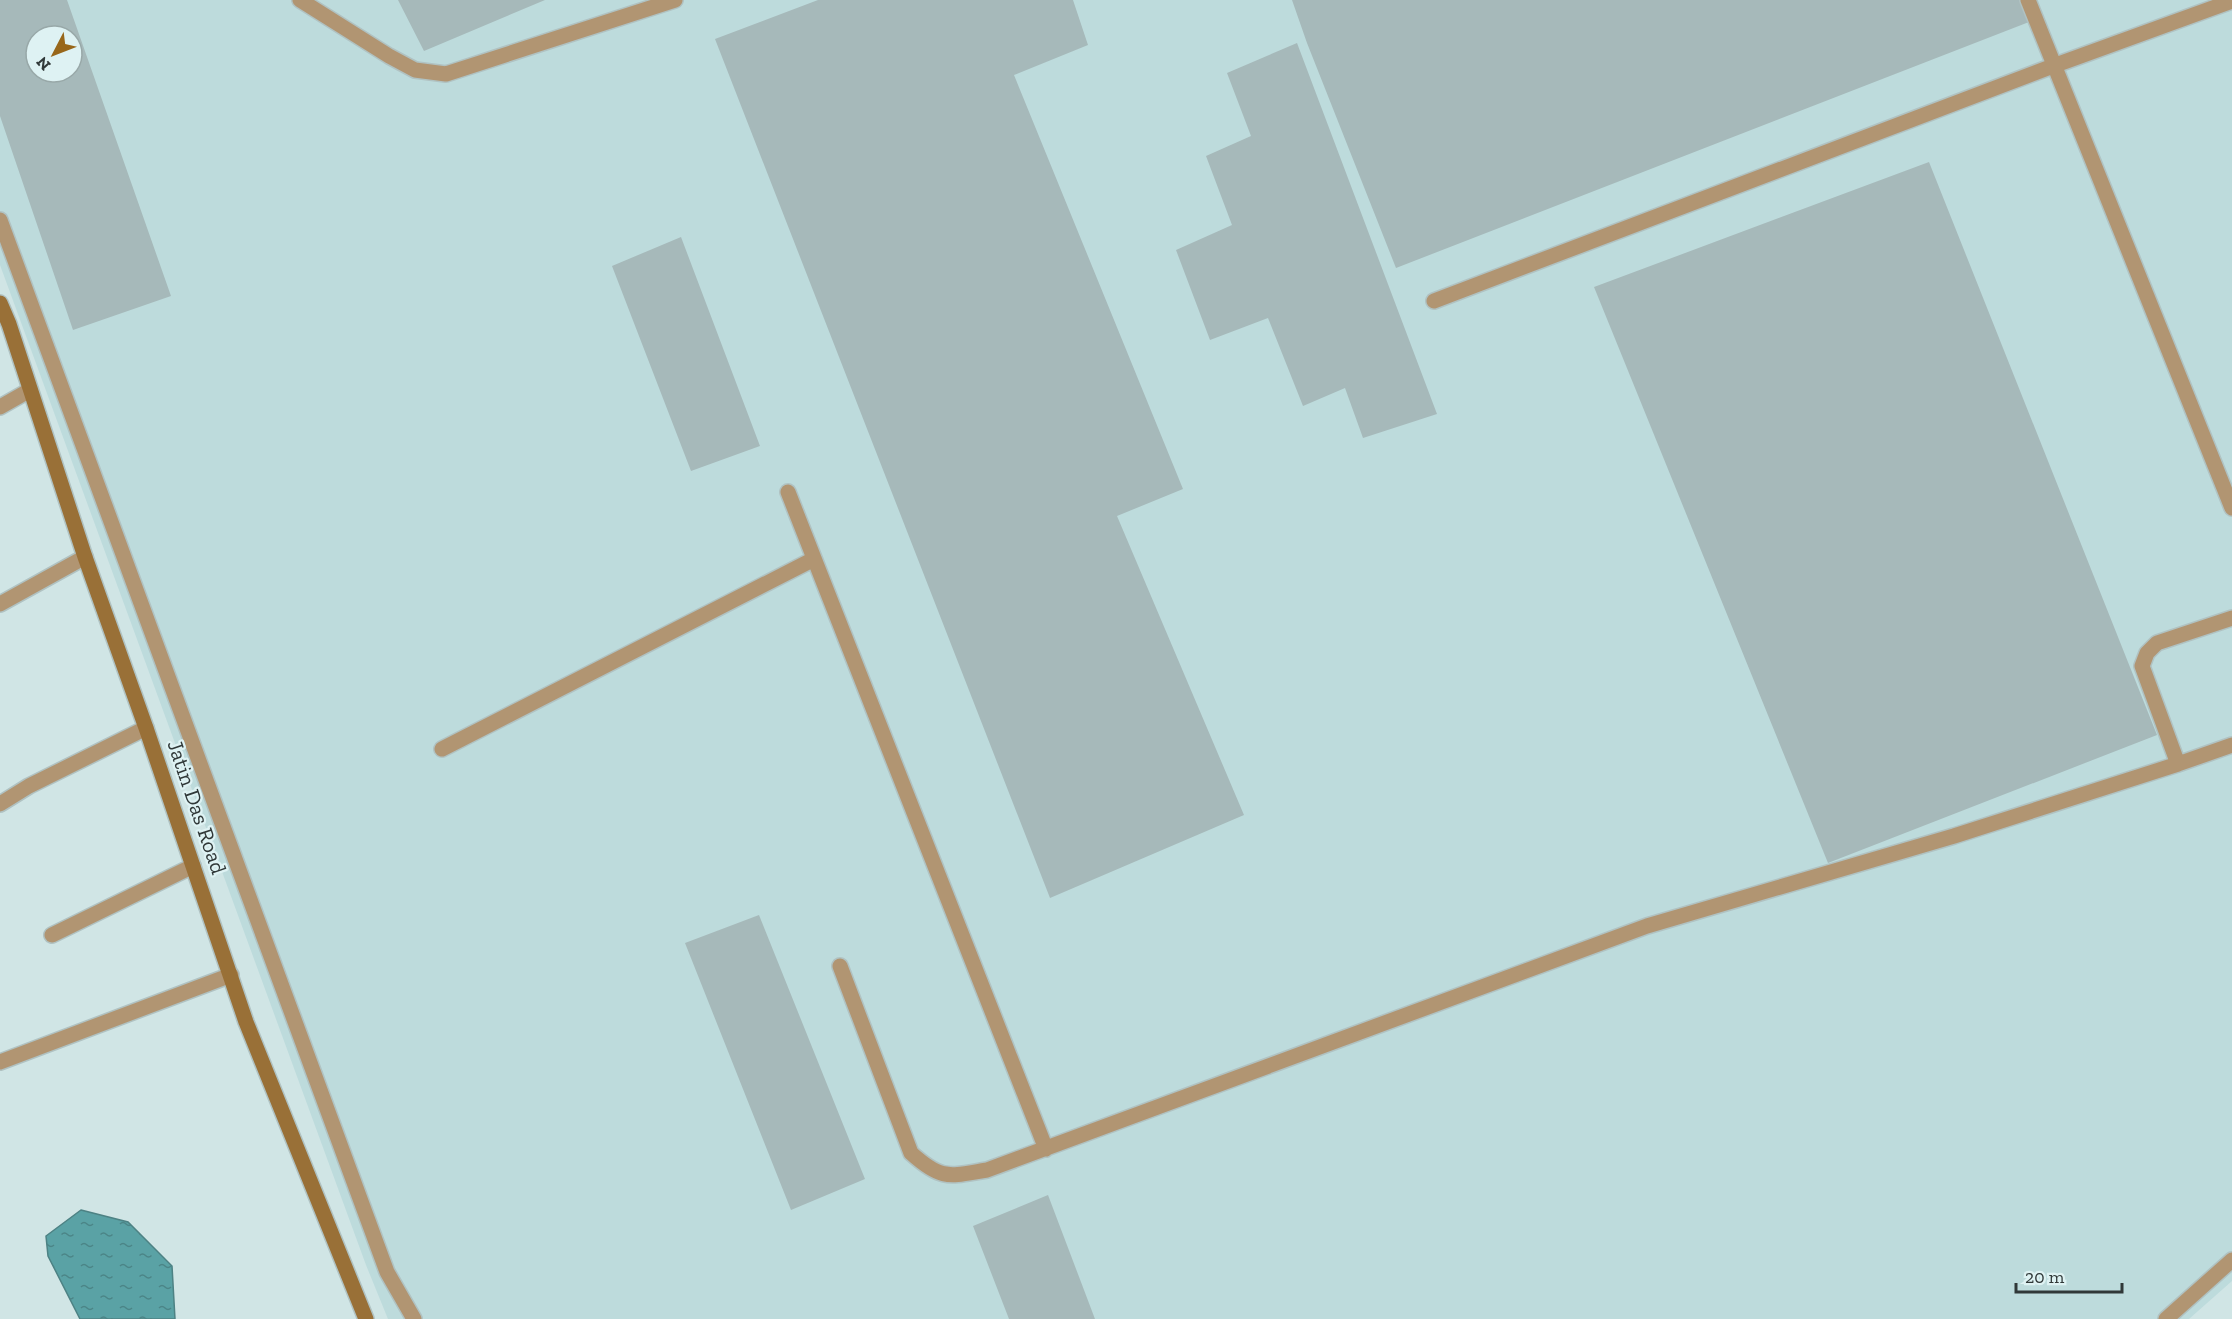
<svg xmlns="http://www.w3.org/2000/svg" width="2232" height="1319" font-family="'Zilla Slab',serif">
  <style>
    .built { fill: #bddbdc; fill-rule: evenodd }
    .water { fill: url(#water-ripples); stroke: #4d8284; stroke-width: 1.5 }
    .building { fill: #a6b9ba; fill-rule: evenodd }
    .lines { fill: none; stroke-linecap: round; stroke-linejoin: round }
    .lane-casing { stroke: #b0c2c2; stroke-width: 18 }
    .street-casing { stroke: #b0c2c2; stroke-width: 18 }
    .secondary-casing { stroke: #b0c2c2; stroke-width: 18 }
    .lane { stroke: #b19572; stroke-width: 15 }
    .street { stroke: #b19572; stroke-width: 15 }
    .secondary { stroke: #997037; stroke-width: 15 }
    .labels { text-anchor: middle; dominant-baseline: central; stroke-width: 4.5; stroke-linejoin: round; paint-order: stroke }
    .street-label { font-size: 22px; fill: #303838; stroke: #def2f3 }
  </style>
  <defs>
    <pattern id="water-ripples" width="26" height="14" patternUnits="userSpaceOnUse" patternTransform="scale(1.5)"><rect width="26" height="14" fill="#5aa2a5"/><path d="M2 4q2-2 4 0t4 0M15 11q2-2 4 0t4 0" fill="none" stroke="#4b8587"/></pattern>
  </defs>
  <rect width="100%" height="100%" fill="#d0e5e5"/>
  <!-- built -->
  <path class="built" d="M0 0H2232V1281L2189 1319H388L366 1265 0 265ZM36 36H72V72H36Z"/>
  <!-- water -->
  <path class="water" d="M81 1210 128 1222 172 1266 175 1319H80L48 1256 46 1236Z"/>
  <!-- building -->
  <path class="building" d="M0 0H67L171 296 73 330 0 116ZM36 36H72V72H36Z
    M398 0H545L424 51Z
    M818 0H1073L1088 45 1014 75 1183 489 1117 516 1244 815 1050 898 715 39Z
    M1292 0H2020L2029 22 1396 268 1307 43Z
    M1297 43 1437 414 1363 438 1345 388 1303 406 1268 318 1210 340 1176 250 1232 225 1206 156 1251 136 1227 73Z
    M1929 162 2157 735 1828 863 1594 287Z
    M681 237 760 446 691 471 612 266Z
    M759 915 865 1179 791 1210 685 943Z
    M1048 1195 1095 1319H1009L973 1226Z"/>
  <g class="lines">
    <defs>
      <path id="lane" d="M300 0 389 56 415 70 446 74 675 0
        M2028 0 2232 508
        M0 220 387 1272 414 1319
        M1434 301 2053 66 2232 1
        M788 492 1046 1149
        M2232 618 2157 643 2147 653 2142 666 2178 764 2232 745
        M442 749 814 559
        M840 966 911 1153C942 1181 949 1176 987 1170L1647 926 1954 836 2178 764
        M2166 1319 2232 1260"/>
      <path id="street" d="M0 407 30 390
        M0 604 85 557
        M0 804 29 786 146 728
        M52 935 193 866
        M0 1062 231 975"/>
      <path id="secondary" d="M0 303 9 324 85 557 146 728 246 1022 366 1319"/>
    </defs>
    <!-- lane casing -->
    <use href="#lane" class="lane-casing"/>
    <!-- street casing -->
    <use href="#street" class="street-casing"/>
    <!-- secondary casing -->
    <use href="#secondary" class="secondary-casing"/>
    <!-- lane -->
    <use href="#lane" class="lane"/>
    <!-- street -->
    <use href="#street" class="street"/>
    <!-- secondary -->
    <use href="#secondary" class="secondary"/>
  </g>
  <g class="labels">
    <!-- street labels -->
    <g class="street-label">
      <text transform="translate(197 807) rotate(71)">Jatin Das Road</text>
    </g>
  </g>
  <!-- north arrow -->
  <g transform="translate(54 54) rotate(228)"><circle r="28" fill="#def2f3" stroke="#98a8a8" stroke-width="1.5"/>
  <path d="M0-4.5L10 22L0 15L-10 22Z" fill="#98671a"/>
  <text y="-9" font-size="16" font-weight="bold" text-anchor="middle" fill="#303838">N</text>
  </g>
  <!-- scale -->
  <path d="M2016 1283v9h106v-9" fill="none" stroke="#303838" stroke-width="3"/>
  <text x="2025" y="1283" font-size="18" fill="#303838" stroke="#def2f3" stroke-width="4.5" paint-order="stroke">20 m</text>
</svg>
